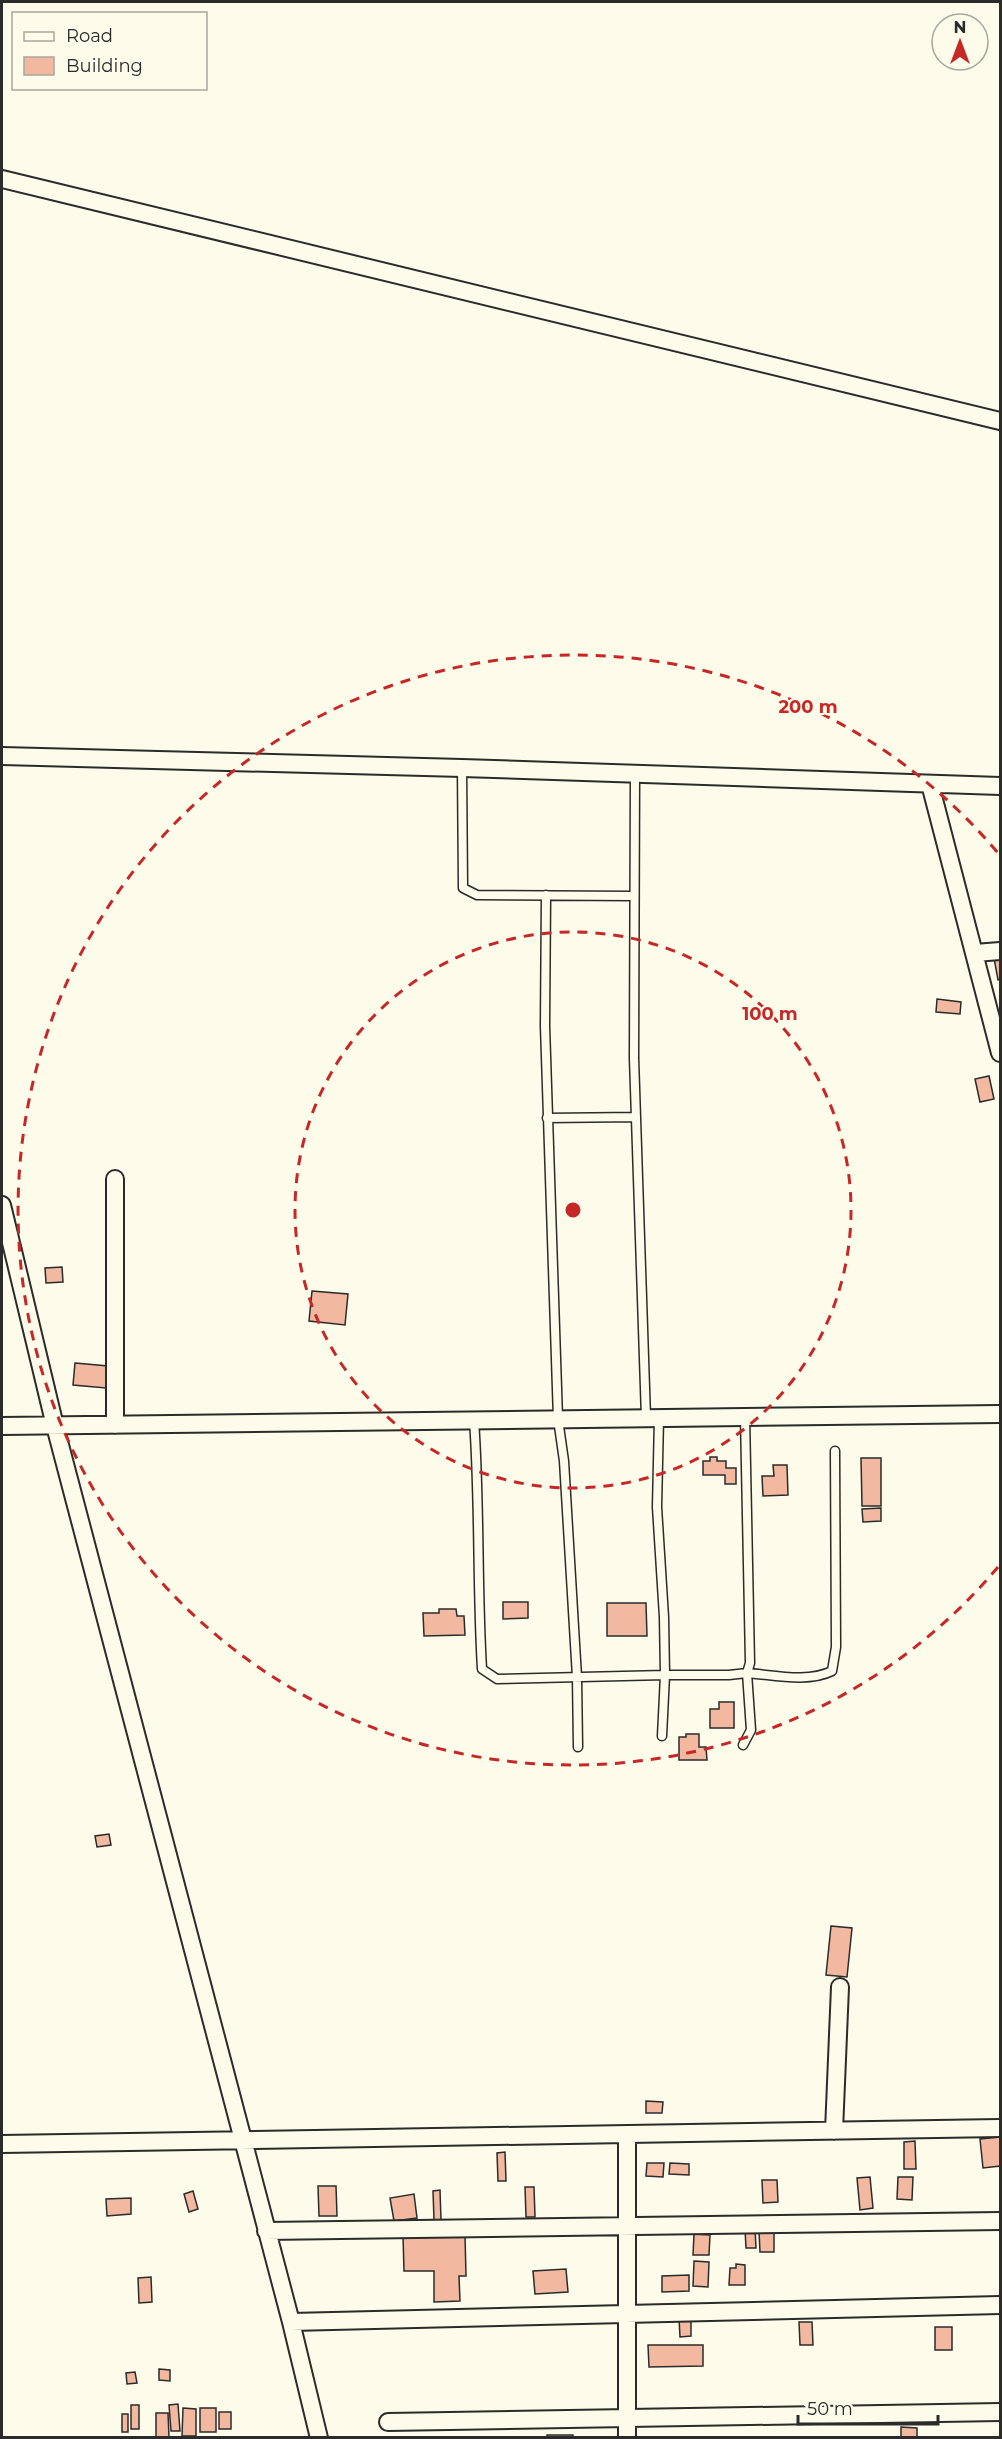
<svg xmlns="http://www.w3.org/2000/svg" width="1002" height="2439" font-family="Montserrat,sans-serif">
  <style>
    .building { fill: #f2b8a0; stroke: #2b2b2b; stroke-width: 1.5 }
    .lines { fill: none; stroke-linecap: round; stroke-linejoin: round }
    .lane-casing { stroke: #2b2b2b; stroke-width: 11 }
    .street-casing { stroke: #2b2b2b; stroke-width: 20 }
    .lane { stroke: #fdfbea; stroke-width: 8 }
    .street { stroke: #fdfbea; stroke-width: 16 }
    .ring { fill: none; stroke: #c62828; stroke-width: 3; stroke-dasharray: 10 8 }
    .centre { fill: #c62828; stroke: #fdfbea; stroke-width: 3 }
    .ring-label { font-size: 18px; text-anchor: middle; font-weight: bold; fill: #c62828; stroke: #fdfbea; stroke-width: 4.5; stroke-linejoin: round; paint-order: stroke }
  </style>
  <rect width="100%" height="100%" fill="#fdfbea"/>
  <!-- building -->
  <path class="building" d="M1000 957V979L998 980 994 958Z
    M937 999 961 1002 960 1014 936 1012Z
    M989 1076 994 1099 980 1102 975 1079Z
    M62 1267 63 1282 46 1283 45 1268Z
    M312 1291 348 1294 345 1325 309 1321Z
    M75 1363 108 1366 106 1388 73 1385Z
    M710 1457H717V1461H726V1468H736V1484H725V1475H703V1461H710Z
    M861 1458H881V1506H862Z
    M773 1465H787L788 1495 763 1496 762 1476H774Z
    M881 1508V1521L863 1522 862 1509Z
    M503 1602H528V1618L503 1619Z
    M607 1603H646L647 1636H607Z
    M439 1609H456L457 1616H464L465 1635 424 1636 423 1613H439Z
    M719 1702H734V1728H710V1709H719Z
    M686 1734H699V1747H706L707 1760H679V1737H686Z
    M109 1834 111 1845 97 1847 95 1836Z
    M831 1926 852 1928 847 1977 826 1975Z
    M646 2101 663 2102 662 2113H646Z
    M1000 2137V2166L983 2168 980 2139Z
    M915 2141 916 2169H904V2142Z
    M505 2152 506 2181H498L497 2153Z
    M647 2163H664L663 2177 646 2176Z
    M670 2163 689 2164V2175L669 2174Z
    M870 2177 873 2208 860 2210 857 2178Z
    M898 2177H913L912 2200 897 2199Z
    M762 2180H777L778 2202 763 2203Z
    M318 2186H336L337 2216H319Z
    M525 2187H534L535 2217H526Z
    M440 2190 441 2220H434L433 2191Z
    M193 2191 198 2209 189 2212 184 2194Z
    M414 2194 417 2218 394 2221 390 2198Z
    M131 2198V2214L107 2216 106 2199Z
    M755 2228 756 2248H746L745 2229Z
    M759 2231H774V2252H760Z
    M694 2234 710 2235 709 2255H693Z
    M465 2235 466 2276H459L460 2301 434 2302V2271H404L403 2236Z
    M694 2261 709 2262 708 2287 693 2286Z
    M736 2264 745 2265V2285H729L730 2268H736Z
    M566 2269 568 2292 535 2294 533 2271Z
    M689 2275V2291L662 2292V2276Z
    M151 2277 152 2302 139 2303 138 2278Z
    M679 2318H691V2336L680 2337Z
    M799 2322H812L813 2345H800Z
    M935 2327H952V2350H935Z
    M648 2345H703V2366L649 2367Z
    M159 2369 170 2370V2381L159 2380Z
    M135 2372 137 2383 127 2384 126 2373Z
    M178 2404 180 2431H171L169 2405Z
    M131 2405H139V2429H131Z
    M183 2408 196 2409V2436H182Z
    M200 2408H216V2432H200Z
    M219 2412H231V2429H219Z
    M156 2413H168L169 2437H156Z
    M122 2414H128V2432H122Z
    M901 2427 917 2428V2438H901Z
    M547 2435H573V2438H547Z"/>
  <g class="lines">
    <defs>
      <path id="lane" d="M462 768 463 888 477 895 634 896
        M635 773 634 1058 646 1418
        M546 895 545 1026 558 1419 564 1461 577 1677 578 1747
        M547 1118 636 1117
        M474 1420C480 1503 477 1586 482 1669L497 1679 665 1675 664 1617 657 1507 659 1418
        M662 1736 665 1675H729L747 1673 750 1663 745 1417
        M743 1745 751 1730 747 1673C774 1675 808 1683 832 1671L836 1647 835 1451"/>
      <path id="street" d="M2 179 1000 421
        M2 756 462 768 1000 786
        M930 784 1000 1053
        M975 953 1000 951
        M115 1179V1425
        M2 1205 55 1426 291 2322 319 2438
        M2 1426 1000 1414
        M834 2131 840 1987
        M627 2134V2438
        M2 2144 1000 2128
        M266 2231 1000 2221
        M291 2322 1000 2305
        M388 2422 1000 2412"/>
    </defs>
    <!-- lane casing -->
    <use href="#lane" class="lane-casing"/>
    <!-- street casing -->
    <use href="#street" class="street-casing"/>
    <!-- lane -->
    <use href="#lane" class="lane"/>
    <!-- street -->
    <use href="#street" class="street"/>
  </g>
  <!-- distance rings -->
  <g class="ring">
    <circle cx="573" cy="1210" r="278"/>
    <path d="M998 1567A555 555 0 1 1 998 853"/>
  </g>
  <circle cx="573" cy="1210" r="9" class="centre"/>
  <g class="ring-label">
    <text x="808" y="713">200 m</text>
    <text x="770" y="1020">100 m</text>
  </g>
  <!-- border -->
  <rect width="1002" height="2439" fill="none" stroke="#2b2b2b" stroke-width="6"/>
  <!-- legend -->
  <rect x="12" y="12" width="195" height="78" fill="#fdfbea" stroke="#a9a89e" stroke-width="1.5"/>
  <rect x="24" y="32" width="30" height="9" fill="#fdfbea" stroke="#a9a89e" stroke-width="1.5"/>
  <text x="66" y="42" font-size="18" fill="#2b2b2b">Road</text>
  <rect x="24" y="57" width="30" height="18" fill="#f2b8a0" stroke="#a9a89e" stroke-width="1.5"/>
  <text x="66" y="72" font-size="18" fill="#2b2b2b">Building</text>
  <!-- north arrow -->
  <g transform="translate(960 42)"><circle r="28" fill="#fdfbea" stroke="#a9a89e" stroke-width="1.5"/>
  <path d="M0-4.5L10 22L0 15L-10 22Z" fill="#c62828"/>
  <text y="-9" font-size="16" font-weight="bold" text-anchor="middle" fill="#2b2b2b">N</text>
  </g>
  <!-- scale -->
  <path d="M798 2415v9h140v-9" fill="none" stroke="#2b2b2b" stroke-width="3"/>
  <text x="807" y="2415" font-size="18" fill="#2b2b2b" stroke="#fdfbea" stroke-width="4.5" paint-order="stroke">50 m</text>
</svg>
